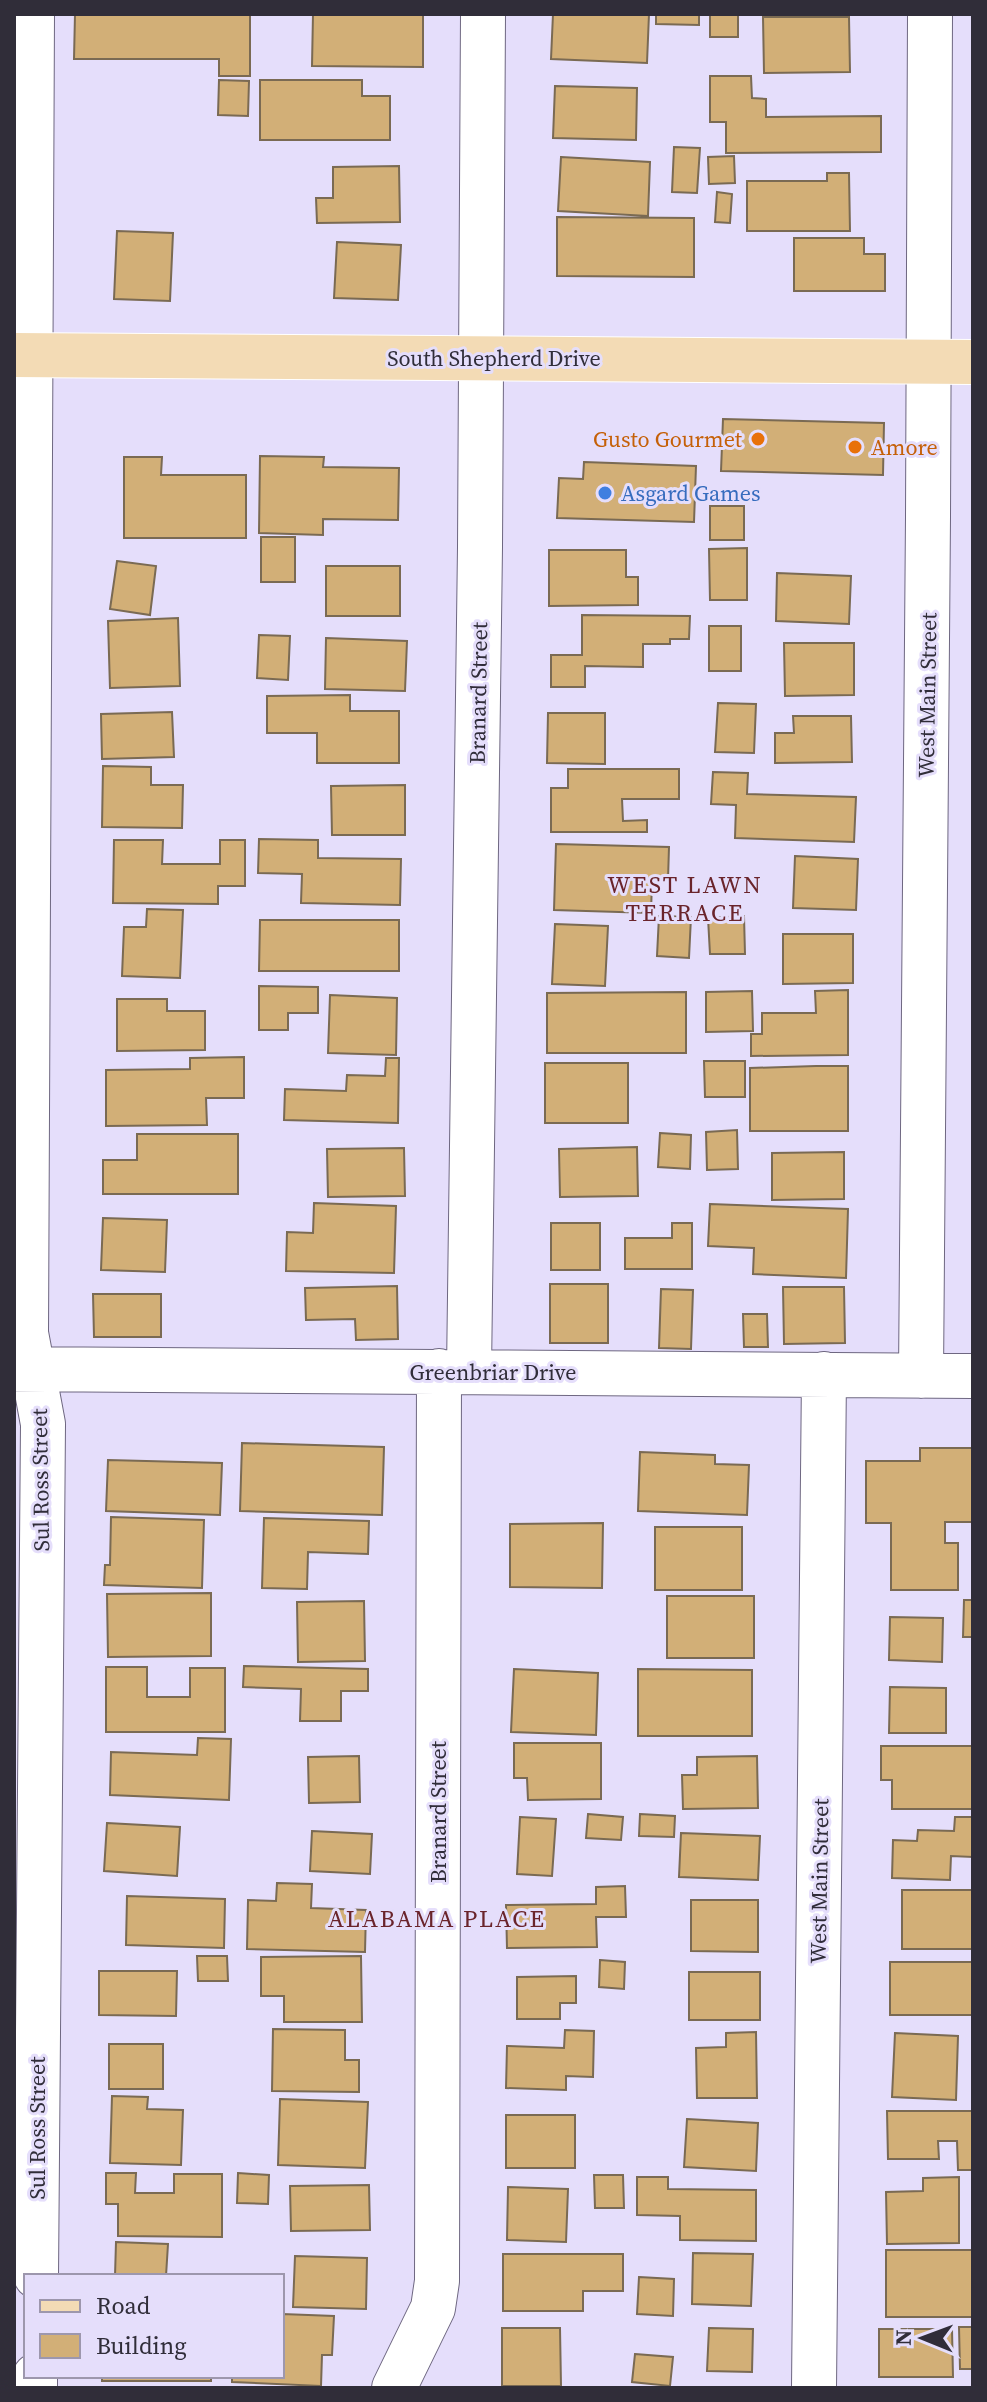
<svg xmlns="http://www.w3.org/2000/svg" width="987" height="2402" font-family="'Source Serif 4',serif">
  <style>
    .building { fill: #d2af77; stroke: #7a6a53; stroke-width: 2 }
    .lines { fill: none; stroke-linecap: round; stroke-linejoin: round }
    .minor-casing { stroke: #6e6781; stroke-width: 46 }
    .major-casing { stroke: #fff; stroke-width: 46 }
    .minor { stroke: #fff; stroke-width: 44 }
    .major { stroke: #f3dbb5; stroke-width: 44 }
    .food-dot { fill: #e8710a; stroke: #e5defb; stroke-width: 3 }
    .shop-dot { fill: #3f7fe0; stroke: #e5defb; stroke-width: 3 }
    .labels { text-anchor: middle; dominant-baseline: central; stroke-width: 6; stroke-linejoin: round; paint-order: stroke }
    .street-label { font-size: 22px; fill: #302d39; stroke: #e5defb }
    .food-label { font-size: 22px; fill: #c56008; stroke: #e5defb; text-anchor: end }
    .shop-label { font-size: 22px; fill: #366cbe; stroke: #e5defb; text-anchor: start }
    .neighbourhood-label { font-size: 24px; letter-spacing: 2px; fill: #6a242b; stroke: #e5defb }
  </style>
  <rect width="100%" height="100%" fill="#e5defb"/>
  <!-- building -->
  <path class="building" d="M75 14 250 15V76H219V59H74Z
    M313 14H423V67L312 66Z
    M553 14H649L647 63 551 59Z
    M656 14H699V25L656 24Z
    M710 14H738V37H710Z
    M763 17H849L850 72 764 73Z
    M710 76H751L752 98 766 99V117L881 116V152L726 153V122H710Z
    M219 80 249 81 248 116 218 115Z
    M260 80H362V96H390V140H260Z
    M555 86 637 88 636 140 553 138Z
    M674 147 700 148 697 193 672 192Z
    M734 156 735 183 709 184 708 157Z
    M561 157 650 162 648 216 558 211Z
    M399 166 400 222 317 223 316 198H333V167Z
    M827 173H849L850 231H747V181H827Z
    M717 192 732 194 730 223 715 222Z
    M557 217 694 218V277L557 276Z
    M117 231 173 233 170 301 114 299Z
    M794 238H864V254H885V291H794Z
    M337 242 401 245 398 300 334 298Z
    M723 419 884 423 883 475 721 471Z
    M260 456 324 457 323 467 399 468 398 520 323 519V535L259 533Z
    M124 457H162L161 475H246V538H124Z
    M584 462 696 466 694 522 557 518 559 478 583 479Z
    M710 506H744V540H710Z
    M261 537H295V582H261Z
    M747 548V600H710L709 549Z
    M549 550H626V577H638V605L549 606Z
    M117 561 156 566 150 615 110 609Z
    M326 566H400V616H326Z
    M777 573 851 576 849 624 776 621Z
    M582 615 690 616 689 639H670V644H643V667L585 666V687H551V655H582Z
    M178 618 180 686 110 688 108 621Z
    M709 626H741V671H709Z
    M259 635 290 636 288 680 257 678Z
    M326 638 407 641 405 691 325 689Z
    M784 643H854V695L785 696Z
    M350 695V711H399V763H317V733H267V696Z
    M718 703 756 704 754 753 715 752Z
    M172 712 174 757 102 759 101 714Z
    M548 713H605V764L547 763Z
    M793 716H851L852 762 775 763V733H794Z
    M103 766 151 767V785H183L182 828 102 827Z
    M568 769H679V799H622L623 821 647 820V832H551V788H568Z
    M713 772 748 773 747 794 856 797 854 842 735 838 736 805 711 804Z
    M405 785V835H332L331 786Z
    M259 839 318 840V858L401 859 400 905 301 903 302 874 258 873Z
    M114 840H163L162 864H220V840H245V886H218V904L113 903Z
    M556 844 669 847 668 880H652L651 913 554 910Z
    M795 856 858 859 856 910 793 908Z
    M147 909 183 910 180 978 122 976 124 927H146Z
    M659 916 691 917 689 958 657 956Z
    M744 916 745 954H710L708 918Z
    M260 920H399V971H259Z
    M555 924 608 926 605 986 552 984Z
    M783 934H853V983L783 984Z
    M259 986 318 987V1013H288V1030H259Z
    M848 990V1055L751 1056V1034H762V1013H816L815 991Z
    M752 991 753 1031 706 1032V992Z
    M686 992V1053H547V993Z
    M330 995 397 998 396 1055 328 1053Z
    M117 999H167V1011H205V1050L117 1051Z
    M244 1057V1098H206L207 1125 106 1126V1070L190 1069V1058Z
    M386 1058H399L398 1123 284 1120 285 1089 346 1091 347 1075 385 1076Z
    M704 1061H745V1097H705Z
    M545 1063H628V1123H545Z
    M816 1066H848V1131H750V1068Z
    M737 1130 738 1169 707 1170 706 1132Z
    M660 1133 691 1135 690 1169 658 1167Z
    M137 1134H238V1194H103V1160H137Z
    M637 1147 638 1196 560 1197 559 1149Z
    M404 1148 405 1196 328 1197 327 1149Z
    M844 1152V1199L772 1200V1153Z
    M314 1203 396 1206 394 1273 286 1271 287 1232 313 1233Z
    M710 1204 848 1209 846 1278 753 1274 754 1248 708 1246Z
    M103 1218 167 1220 165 1272 101 1270Z
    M551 1223H600V1270H551Z
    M672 1223H692V1269H625V1238H672Z
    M550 1284H608V1343H550Z
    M397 1286 398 1339 356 1340 355 1319 306 1320 305 1288Z
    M783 1287H844L845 1343 784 1344Z
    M661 1289 693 1290 691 1349 659 1348Z
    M93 1294H161V1337H94Z
    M743 1314H767L768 1347H744Z
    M242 1443 384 1447 382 1515 240 1511Z
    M920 1448H973V1522H945V1543H958V1590H891V1523H866V1461H920Z
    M640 1452 715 1455V1464L749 1465 747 1515 638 1511Z
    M108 1460 222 1463 220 1515 106 1511Z
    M111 1517 204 1520 202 1588 104 1585 105 1565H110Z
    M264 1518 369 1521 368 1554 308 1552 307 1589 262 1588Z
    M603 1523 602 1588 510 1587V1524Z
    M655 1527H742V1590H655Z
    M211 1593V1656L108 1657 107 1594Z
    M667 1596H754V1658H667Z
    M964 1600H973V1637H963Z
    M364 1601 365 1661 298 1662 297 1602Z
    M890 1617 943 1618 942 1662 889 1660Z
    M244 1666 368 1669V1691H341V1721H300L301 1689 243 1687Z
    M106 1667H147V1697H190V1668H225V1732H106Z
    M514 1669 598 1673 596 1735 511 1732Z
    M638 1669 752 1670V1736H638Z
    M890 1687 946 1688V1733H889Z
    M198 1738 231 1739 229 1800 110 1795 111 1752 197 1755Z
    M514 1743H601V1799L528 1800 527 1778H514Z
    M881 1746H973V1809H892V1780H881Z
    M359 1756 360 1802 309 1803 308 1757Z
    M757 1756 758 1808 683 1809 682 1775H697V1757Z
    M588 1814 623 1817 621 1840 586 1838Z
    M640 1814 675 1816 674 1837 639 1836Z
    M520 1817 556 1819 552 1876 517 1874Z
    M955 1817H973V1857L951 1856 950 1880 892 1878 893 1840 917 1841 918 1830 954 1831Z
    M107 1823 180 1827 177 1876 104 1871Z
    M312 1831 372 1834 370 1874 310 1871Z
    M681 1833 760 1836 758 1880 679 1877Z
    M277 1883 312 1884 311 1908 366 1910 365 1952 247 1949 248 1900 276 1901Z
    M625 1886 626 1917H596L597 1947 507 1948 506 1905 596 1904V1887Z
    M902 1890H973V1949H902Z
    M127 1896 225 1899 224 1948 126 1945Z
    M691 1900H758V1952L691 1951Z
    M197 1956H227L228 1981H198Z
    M361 1956 362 2022H284V1996H261V1957Z
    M600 1960 625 1962 624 1989 599 1987Z
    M890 1962H973V2015H890Z
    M99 1971H177L176 2016 99 2015Z
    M689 1972H760V2020H689Z
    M576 1976V2003H560V2019H517V1977Z
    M273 2029 345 2030V2060H359V2092L272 2091Z
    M565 2030 594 2031 593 2077 566 2076V2090L506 2088 507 2046 564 2048Z
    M756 2032 757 2098H697L696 2048 726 2047V2033Z
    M895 2033 958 2036 956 2100 892 2097Z
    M109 2044H163V2089H109Z
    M112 2096 148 2097 147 2109 183 2110 181 2165 110 2163Z
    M280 2099 368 2102 365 2168 278 2165Z
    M887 2111H973V2170H958L957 2141H938L939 2159H888Z
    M506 2115H575V2168H506Z
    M687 2119 758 2123 756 2171 684 2167Z
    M106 2173H136L135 2193H174V2174H222V2237L118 2236V2204H106Z
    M238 2173 269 2175 268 2204 237 2203Z
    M594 2175H623L624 2208H595Z
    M637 2177H668V2189L756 2190V2241L680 2240V2216L637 2215Z
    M959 2177V2243L887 2244 886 2192 923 2191V2178Z
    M369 2185 370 2230 291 2231 290 2186Z
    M508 2187 568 2189 566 2242 507 2240Z
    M116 2242 168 2244 166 2276H115Z
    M886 2250H973V2317H886Z
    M693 2253 753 2254 751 2306 692 2304Z
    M503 2254H623V2291H583V2311H503Z
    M295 2256 367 2258 366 2309 293 2307Z
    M639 2277 674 2279 673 2316 637 2314Z
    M282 2314 334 2316 332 2355H322L321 2386 232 2382V2376H282Z
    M959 2327H973V2369H960Z
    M502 2328H560L561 2386H502Z
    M709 2328 753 2329 752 2372 707 2371Z
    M879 2329H952L953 2377H879Z
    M635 2354 673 2357 670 2386 632 2382Z
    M102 2376H211V2381H102Z"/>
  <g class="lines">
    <defs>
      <path id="minor" d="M32 14 26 1333 43 1424 36 2276
        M14 1369 973 1376
        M469 1371 480 547 483 14
        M921 1376 928 517 930 14
        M35 2388V2376
        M394 2388 433 2308 437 2281 439 1371
        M814 2388 824 1374"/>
      <path id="major" d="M14 355 973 362"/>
    </defs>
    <!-- minor casing -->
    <use href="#minor" class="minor-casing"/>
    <!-- major casing -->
    <use href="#major" class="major-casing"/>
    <!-- minor -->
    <use href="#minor" class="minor"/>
    <!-- major -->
    <use href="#major" class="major"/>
  </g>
  <!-- markers -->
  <g class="food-dot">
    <circle cx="758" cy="439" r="8"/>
    <circle cx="855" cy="447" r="8"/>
  </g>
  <circle class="shop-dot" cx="605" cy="493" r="8"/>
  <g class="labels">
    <!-- street labels -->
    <g class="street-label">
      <text x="494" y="358">South Shepherd Drive</text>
      <text transform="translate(478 693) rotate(-89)">Branard Street</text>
      <text transform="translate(927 695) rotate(-89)">West Main Street</text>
      <text x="493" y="1372">Greenbriar Drive</text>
      <text transform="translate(40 1480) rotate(-91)">Sul Ross Street</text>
      <text transform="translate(438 1812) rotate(-90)">Branard Street</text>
      <text transform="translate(819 1881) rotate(-89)">West Main Street</text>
      <text transform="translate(37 2128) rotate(-90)">Sul Ross Street</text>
    </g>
    <!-- food labels -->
    <g class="food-label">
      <text x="742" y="439">Gusto Gourmet</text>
      <text x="871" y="447" text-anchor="start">Amore</text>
    </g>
    <!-- shop labels -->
    <g class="shop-label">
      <text x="621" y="493">Asgard Games</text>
    </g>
    <!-- neighbourhood labels -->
    <g class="neighbourhood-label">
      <text x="685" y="884">WEST LAWN<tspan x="685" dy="28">TERRACE</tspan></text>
      <text x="437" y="1918">ALABAMA PLACE</text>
    </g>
  </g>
  <!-- border -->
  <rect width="987" height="2402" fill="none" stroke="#302d39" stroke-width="32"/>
  <!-- legend -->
  <rect x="24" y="2274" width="260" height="104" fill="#e5defb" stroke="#9d97ad" stroke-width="2"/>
  <rect x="40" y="2300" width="40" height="12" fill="#f3dbb5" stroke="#9d97ad" stroke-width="2"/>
  <text x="96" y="2314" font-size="24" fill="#302d39">Road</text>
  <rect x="40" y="2334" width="40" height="24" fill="#d2af77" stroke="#9d97ad" stroke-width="2"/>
  <text x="96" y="2354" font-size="24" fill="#302d39">Building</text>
  <!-- north arrow -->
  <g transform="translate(923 2338) rotate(271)" stroke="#e5defb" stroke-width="6" paint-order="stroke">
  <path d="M0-6L14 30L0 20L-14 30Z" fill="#302d39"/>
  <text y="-12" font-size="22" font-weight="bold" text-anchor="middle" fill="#302d39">N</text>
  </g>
</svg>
